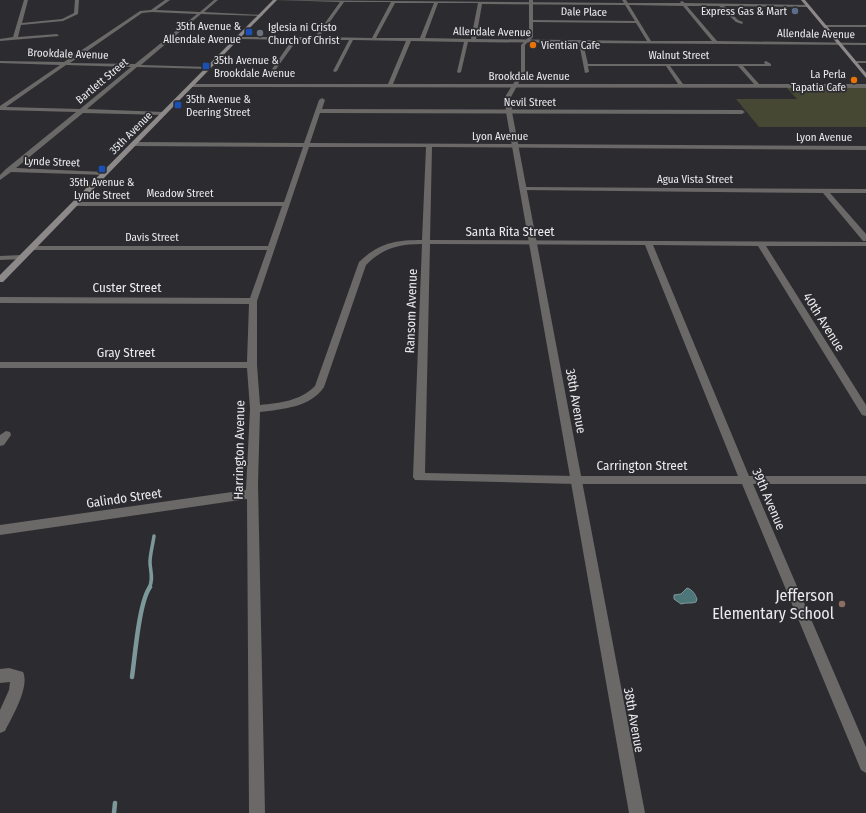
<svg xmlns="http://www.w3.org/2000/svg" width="866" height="813" font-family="'Fira Sans Condensed',sans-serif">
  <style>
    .green { fill: #464833 }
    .water { fill: #4e7578; stroke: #7d989b }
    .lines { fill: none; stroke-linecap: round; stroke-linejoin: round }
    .stream-far1 { stroke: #7d989b; stroke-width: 3.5 }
    .stream { stroke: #7d989b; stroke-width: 4.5 }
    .minor { fill: #6b6868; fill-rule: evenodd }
    .tertiary { fill: #6b6868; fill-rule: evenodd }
    .secondary { fill: #8e8989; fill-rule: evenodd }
    .service-dot { fill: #5c6f8a; stroke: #2c2c30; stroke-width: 1.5 }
    .transit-dot { fill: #1a4fb4; stroke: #2c2c30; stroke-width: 1.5 }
    .worship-dot { fill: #6b7280; stroke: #2c2c30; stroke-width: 1.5 }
    .food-dot { fill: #e8710a; stroke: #2c2c30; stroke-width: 1.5 }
    .education-dot { fill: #8d6e63; stroke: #2c2c30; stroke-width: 1.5 }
    .labels { text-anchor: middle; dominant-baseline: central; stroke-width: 3.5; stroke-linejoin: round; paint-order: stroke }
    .far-poi-label { font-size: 11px; fill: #ebeaed; stroke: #2c2c30; text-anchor: start }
    .far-street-label { font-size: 11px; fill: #ebeaed; stroke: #2c2c30 }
    .street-label { font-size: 13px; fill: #ebeaed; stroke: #2c2c30 }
    .near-poi-label { font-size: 16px; fill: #ebeaed; stroke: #2c2c30; text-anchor: end }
  </style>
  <rect width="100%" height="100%" fill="#2c2c30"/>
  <!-- green -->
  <path class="green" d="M786 87H866V127H759L736 99H797Z"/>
  <!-- water -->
  <path class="water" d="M687 588C693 590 695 594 697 599L696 602C691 604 687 602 681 604L674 599V595L681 594Z"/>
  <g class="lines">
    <!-- stream-far1 -->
    <path class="stream-far1" d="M149 588C154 580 150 570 150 562 150 554 153 544 154 536"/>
    <!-- stream -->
    <path class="stream" d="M132 677C135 656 139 602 150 587
      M114 813 115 803"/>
    <!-- minor -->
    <path class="minor" d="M24 0H28L22 23 62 19 74 13 75 0H79L78 14 63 21 21 25 18 37 57 34 59 36 0 41V39L13 37Z
      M165 0H170L156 10 200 12 214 0H218L204 12 263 15 261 16 201 14 141 65 208 67 210 69 137 67 87 109 163 112 165 113V115L83 113 16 168 104 172 106 173V175L11 172 0 180V175L6 169 76 112 0 110V106L60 65 0 63V61L64 62 140 11 151 10ZM152 12 197 14 135 64 70 63 142 13ZM66 65 131 67 80 109 6 107Z
      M273 0 624 3 622 0H626L628 3H681L680 2 682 1 685 3 808 5 809 7 724 6 738 20 743 22 742 24 736 22 719 6H687L717 41 866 43V45L583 43 588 64H765L764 62 766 61 771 64V66H743L759 84H866V88L189 87V85L191 84H388L406 41 353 40 337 71 335 72 333 71 349 40H297L274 72H270L292 40 238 39 236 37H315L340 2ZM344 2H391L372 38 319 37ZM395 3H434L420 38H376ZM438 3H478L471 39 425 38ZM482 4 625 5 635 21 531 20 529 21 531 22 636 23 647 41 476 39ZM629 5 683 6 712 41H651ZM411 41 464 42 457 72 459 73 461 72 468 42 579 43 585 73 589 72 588 66H666L678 84H393ZM670 66H738L754 84H683Z
      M823 25H866V27H825Z
      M855 61H866V63H853Z
      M322 98 325 100 322 109 742 110 745 112 742 114 320 113 310 143 866 146V150L432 147 430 240 866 242V246H766L866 405V416L862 415 758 246 653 245 749 476H866V484H753L866 747V773L861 770 742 484H576L415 480 413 477 422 244C399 244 383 248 366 265L324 387C310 408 282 409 260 412L258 484 265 813H249L247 499 0 535V525L246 490 250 409 247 368H0V362H247L249 304 0 303V297L250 298 267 250H32L28 248 32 246H268L282 206H75L72 204 75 202H284L303 147 133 146 130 144 133 142 304 143 319 100ZM309 147H426L422 240C395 240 379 243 359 262L315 386C300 401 280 403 260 405L257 365V301ZM430 244 645 245 738 476H576L425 473Z
      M524 187 866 189V193H830L866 234V241H863L823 193 522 190V188Z
      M22 255 26 257 25 259 0 260V256Z
      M6 431 10 432 11 435 4 445 0 446V435Z
      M9 668 23 672C30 687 12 717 5 731L0 733V710L9 690 10 682 0 683V669Z"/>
    <!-- tertiary -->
    <path class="tertiary" d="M529 0H533V37L525 45V71L511 97 512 112 645 813H629L506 112 505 97 521 71V45L529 37Z"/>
    <!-- secondary -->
    <path class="secondary" d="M273 0H277L3 282H0V275Z
      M801 0H805L866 73V78Z"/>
  </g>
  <!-- markers -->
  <circle class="service-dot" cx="795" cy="11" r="4"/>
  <g class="transit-dot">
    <rect x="245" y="28" width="8" height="8" rx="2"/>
    <rect x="202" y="62" width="8" height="8" rx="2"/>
    <rect x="174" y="101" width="8" height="8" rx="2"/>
    <rect x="98" y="165" width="8" height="8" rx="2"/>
  </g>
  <circle class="worship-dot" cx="260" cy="33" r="4"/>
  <g class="food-dot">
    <circle cx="533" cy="45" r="4"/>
    <circle cx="854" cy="80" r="4"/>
  </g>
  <circle class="education-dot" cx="842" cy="604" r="4"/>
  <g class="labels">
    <!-- far-poi labels -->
    <g class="far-poi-label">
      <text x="787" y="11" text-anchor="end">Express Gas &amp; Mart</text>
      <text x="241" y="26" text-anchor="end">35th Avenue &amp;<tspan x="241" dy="13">Allendale Avenue</tspan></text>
      <text x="268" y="27">Iglesia ni Cristo<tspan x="268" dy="13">Church of Christ</tspan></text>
      <text x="541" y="45">Vientian Cafe</text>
      <text x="214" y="60">35th Avenue &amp;<tspan x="214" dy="13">Brookdale Avenue</tspan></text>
      <text x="846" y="74" text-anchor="end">La Perla<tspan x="846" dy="13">Tapatia Cafe</tspan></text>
      <text x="186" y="99">35th Avenue &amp;<tspan x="186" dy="13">Deering Street</tspan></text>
      <text x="102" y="182" text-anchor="middle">35th Avenue &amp;<tspan x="102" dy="13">Lynde Street</tspan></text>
    </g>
    <!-- far-street labels -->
    <g class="far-street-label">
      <text transform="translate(584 12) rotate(1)">Dale Place</text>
      <text transform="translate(492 32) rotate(1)">Allendale Avenue</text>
      <text transform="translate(816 34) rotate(1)">Allendale Avenue</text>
      <text transform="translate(68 54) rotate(2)">Brookdale Avenue</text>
      <text x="679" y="55">Walnut Street</text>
      <text x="529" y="76">Brookdale Avenue</text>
      <text transform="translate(102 81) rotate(-40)">Bartlett Street</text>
      <text x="530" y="102">Nevil Street</text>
      <text transform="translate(131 133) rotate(-45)">35th Avenue</text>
      <text x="500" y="136">Lyon Avenue</text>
      <text x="824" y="137">Lyon Avenue</text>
      <text transform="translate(52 162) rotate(2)">Lynde Street</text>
      <text x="695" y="179">Agua Vista Street</text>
      <text x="180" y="193">Meadow Street</text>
      <text x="152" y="237">Davis Street</text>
    </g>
    <!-- street labels -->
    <g class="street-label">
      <text x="510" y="231">Santa Rita Street</text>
      <text x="127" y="287">Custer Street</text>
      <text transform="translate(411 311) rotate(-88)">Ransom Avenue</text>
      <text transform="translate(824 322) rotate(58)">40th Avenue</text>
      <text x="126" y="352">Gray Street</text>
      <text transform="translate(576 401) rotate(80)">38th Avenue</text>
      <text transform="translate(239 450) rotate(-89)">Harrington Avenue</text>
      <text x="642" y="465">Carrington Street</text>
      <text transform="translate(124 498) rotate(-8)">Galindo Street</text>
      <text transform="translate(769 499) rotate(67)">39th Avenue</text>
      <text transform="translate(634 720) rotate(80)">38th Avenue</text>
    </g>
    <!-- near-poi labels -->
    <g class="near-poi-label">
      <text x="834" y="595">Jefferson<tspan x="834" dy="18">Elementary School</tspan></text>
    </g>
  </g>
</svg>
